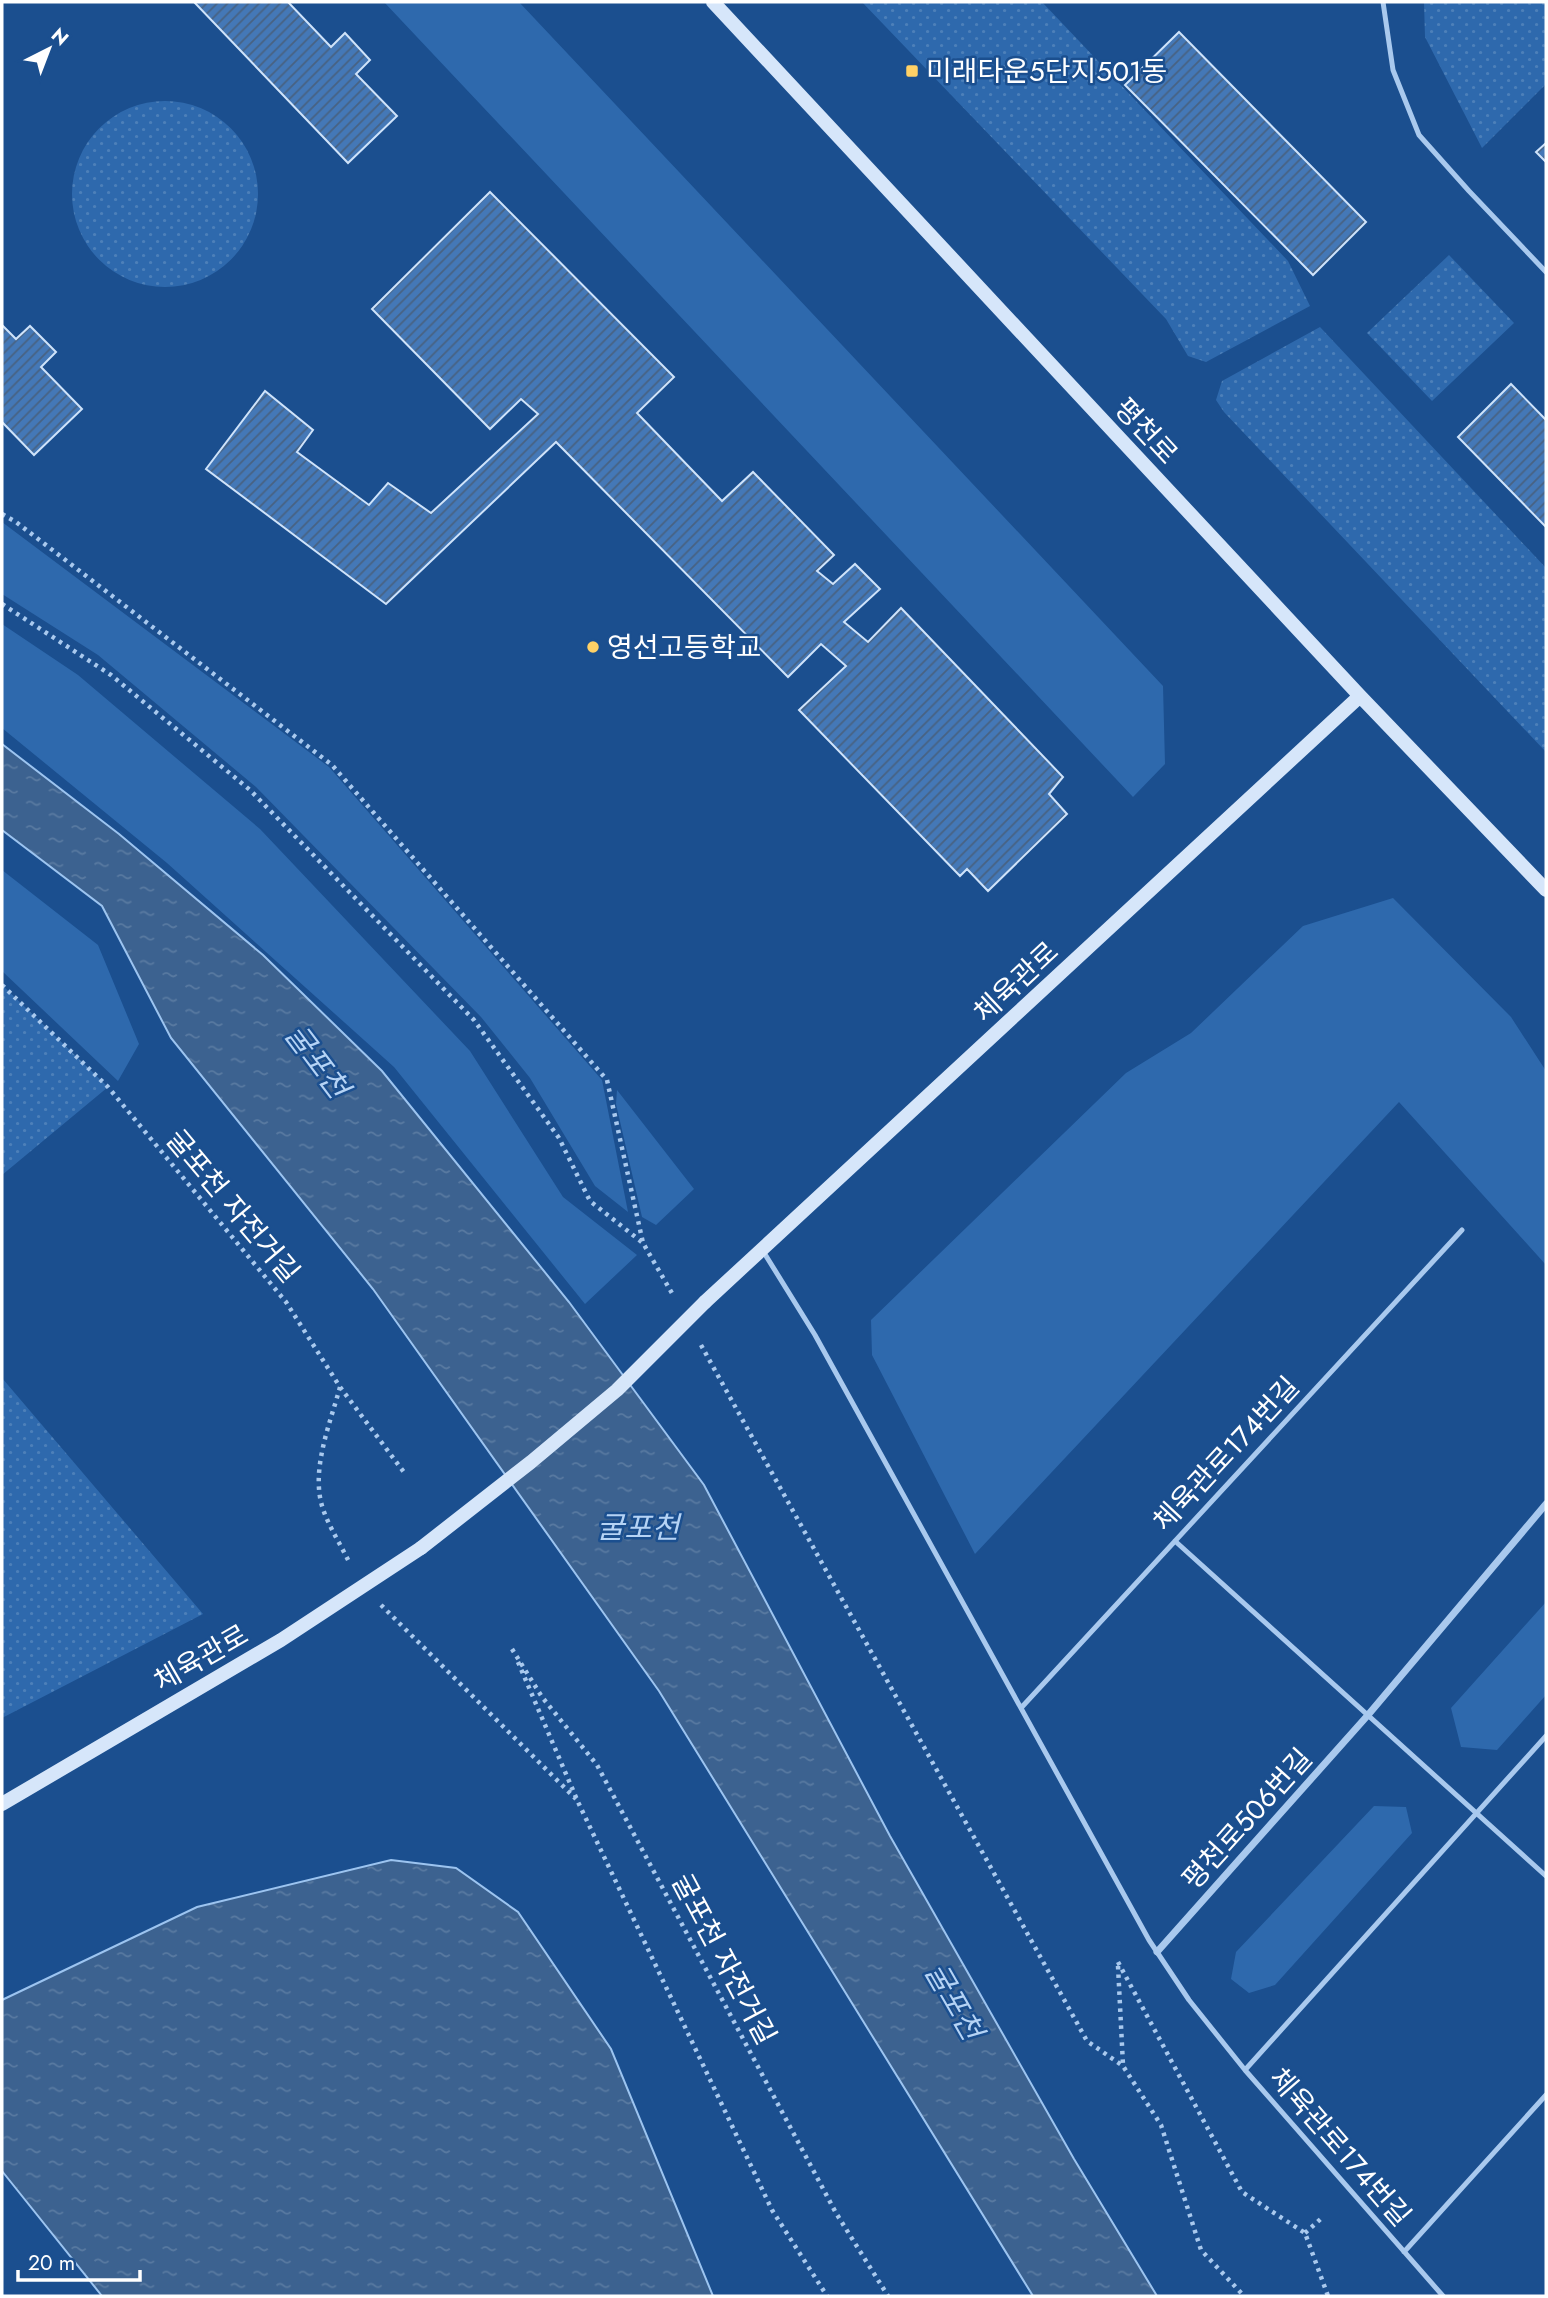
<svg xmlns="http://www.w3.org/2000/svg" width="1548" height="2298" font-family="Jost,'Noto Sans KR',sans-serif">
  <style>
    .green { fill: #2e69ad }
    .park { fill: url(#park-dots) }
    .water { fill: url(#water-ripples); stroke: #9cc4f0; stroke-width: 2 }
    .building { fill: url(#building-hatch); stroke: #cfe3fa; stroke-width: 2 }
    .lines { fill: none; stroke-linecap: round; stroke-linejoin: round }
    .path { stroke: #a9c9ee; stroke-width: 4.5; stroke-dasharray: 3.5 5; stroke-linecap: butt }
    .lane { stroke: #a9c9ee; stroke-width: 5 }
    .street { stroke: #a9c9ee; stroke-width: 7 }
    .secondary { stroke: #d6e6fa; stroke-width: 14 }
    .secondary-bridge { stroke: #d6e6fa; stroke-width: 14 }
    .poi-dot { fill: #ffd166; stroke: #1b4f8f; stroke-width: 2.5 }
    .labels { text-anchor: middle; dominant-baseline: central; stroke-width: 5; stroke-linejoin: round; paint-order: stroke }
    .poi-label { font-size: 28px; fill: #fff; stroke: #1b4f8f; text-anchor: start }
    .street-label { font-size: 28px; fill: #fff; stroke: #1b4f8f }
    .water-label { font-size: 30px; font-style: italic; fill: #b5d3f5; stroke: #1b4f8f }
  </style>
  <defs>
    <pattern id="park-dots" width="8" height="8" patternUnits="userSpaceOnUse" patternTransform="scale(1.75)"><rect width="8" height="8" fill="#2e69ad"/><path d="M2 2h.1M6 6h.1" fill="none" stroke="#4d80b9" stroke-width="1.8" stroke-linecap="round"/></pattern>
    <pattern id="water-ripples" width="26" height="14" patternUnits="userSpaceOnUse" patternTransform="scale(1.75)"><rect width="26" height="14" fill="#3c6290"/><path d="M2 4q2-2 4 0t4 0M15 11q2-2 4 0t4 0" fill="none" stroke="#597aa1"/></pattern>
    <pattern id="building-hatch" width="6" height="6" patternUnits="userSpaceOnUse" patternTransform="scale(1.75)"><rect width="6" height="6" fill="#4478b7"/><path d="M-1 1l2-2M0 6l6-6M5 7l2-2" fill="none" stroke="#486282"/></pattern>
  </defs>
  <rect width="100%" height="100%" fill="#1b4f8f"/>
  <!-- green -->
  <path class="green" d="M384 2H519L1163 686 1165 764 1133 797Z
    M2 522 329 767 602 1080 628 1212 595 1186 530 1078 481 1017 256 787 98 655 2 594Z
    M2 624 78 675 260 829 470 1051 563 1197 637 1255 585 1304 394 1067 167 863 2 728Z
    M2 870 98 945 139 1044 118 1081 2 971Z
    M1393 898 1511 1017 1546 1071V1265L1399 1102 975 1554 872 1355 871 1320 1126 1073 1191 1033 1303 926Z
    M617 1090 694 1189 656 1225 642 1217 616 1104Z
    M1546 1602V1695L1497 1750 1461 1747 1451 1708Z
    M1374 1806 1406 1807 1412 1833 1275 1985 1249 1993 1231 1979 1236 1952Z"/>
  <!-- park -->
  <path class="park" d="M862 2H1042L1288 261 1310 306 1206 362 1188 356 1166 319Z
    M1424 2H1546V84L1482 148 1425 37Z
    M72 194a93 93 0 1 1 186 0a93 93 0 1 1-186 0Z
    M1449 255 1514 323 1432 401 1367 333Z
    M1320 327 1546 568V752L1224 412 1216 400 1222 381Z
    M2 985 108 1087 2 1175Z
    M2 1378 203 1614 2 1718Z"/>
  <!-- water -->
  <path class="water" d="M2 744 119 834 263 955 382 1071 569 1302 704 1485 890 1836 1074 2159 1157 2296H1033L659 1691 373 1289 171 1038 102 906 2 830Z
    M391 1860 456 1868 518 1912 611 2049 713 2296H102L2 2171V2000L197 1907Z"/>
  <!-- building -->
  <path class="building" d="M194 2H288L331 47 345 33 370 60 356 74 397 116 348 163Z
    M1179 32 1366 222 1313 275 1125 85Z
    M1546 143V162L1536 152Z
    M490 192 674 377 637 413 722 501 753 472 834 555 817 571 833 584 855 564 880 589 844 622 868 642 901 608 1063 777 1049 794 1067 814 988 891 967 869 960 876 799 710 846 666 821 644 788 677 556 442 386 604 206 469 265 391 313 430 297 452 369 505 388 483 431 513 538 414 521 399 490 429 372 309Z
    M2 325 16 339 30 326 56 352 41 367 82 409 34 455 2 422Z
    M1511 384 1546 420V527L1458 437Z"/>
  <g class="lines">
    <!-- path -->
    <path class="path" d="M2 514 16 522 332 765 607 1080 643 1243 673 1295
      M2 604 111 675 250 790 474 1020 559 1138 590 1201 643 1243
      M2 985 108 1087 286 1302 340 1387 406 1475
      M701 1345 1087 2041 1123 2066 1161 2125 1201 2250 1244 2296
      M340 1387C330 1424 310 1471 323 1509 329 1527 341 1545 349 1562
      M381 1605 576 1799
      M512 1649 542 1697 597 1765 836 2213 888 2296
      M518 1662 578 1802 772 2210 827 2296
      M1118 1962 1242 2192 1305 2233 1328 2296
      M1118 1966 1123 2065
      M1305 2233 1324 2216"/>
    <!-- lane -->
    <path class="lane" d="M1383 2 1393 70 1419 135 1469 191 1546 272
      M763 1251 815 1335 1149 1940 1189 2000 1245 2070 1443 2296
      M1175 1541 1546 1876
      M1021 1708 1462 1230
      M1245 2070 1546 1736
      M1404 2252 1546 2095"/>
    <!-- street -->
    <path class="street" d="M1157 1952 1368 1715 1546 1504"/>
    <!-- secondary -->
    <path class="secondary" d="M713 2 1360 696 1546 890
      M705 1302 1360 696
      M2 1804 281 1640 421 1548"/>
    <!-- secondary-bridge -->
    <path class="secondary-bridge" d="M421 1548 531 1462 617 1390 705 1302"/>
  </g>
  <!-- markers -->
  <g class="poi-dot">
    <rect x="905" y="64" width="14" height="14" rx="3.5"/>
    <circle cx="593" cy="647" r="7"/>
  </g>
  <g class="labels">
    <!-- poi labels -->
    <g class="poi-label">
      <text x="926" y="71">미래타운5단지501동</text>
      <text x="607" y="647">영선고등학교</text>
    </g>
    <!-- street labels -->
    <g class="street-label">
      <text transform="translate(1146 431) rotate(47)">평천로</text>
      <text transform="translate(1016 982) rotate(-43)">체육관로</text>
      <text transform="translate(233 1206) rotate(50)">굴포천 자전거길</text>
      <text transform="translate(1226 1454) rotate(-47)">체육관로174번길</text>
      <text transform="translate(201 1658) rotate(-30)">체육관로</text>
      <text transform="translate(1247 1819) rotate(-48)">평천로506번길</text>
      <text transform="translate(724 1959) rotate(62)">굴포천 자전거길</text>
      <text transform="translate(1340 2147) rotate(49)">체육관로174번길</text>
    </g>
    <!-- water labels -->
    <g class="water-label">
      <text transform="translate(317 1061) rotate(53)">굴포천</text>
      <text x="638" y="1527">굴포천</text>
      <text transform="translate(954 2001) rotate(60)">굴포천</text>
    </g>
  </g>
  <!-- border -->
  <rect width="1548" height="2298" fill="none" stroke="#ffffff" stroke-width="7"/>
  <!-- north arrow -->
  <g transform="translate(49 49) rotate(42)" stroke="#1b4f8f" stroke-width="5" paint-order="stroke">
  <path d="M0-5L12 26L0 18L-12 26Z" fill="#ffffff"/>
  <text y="-10" font-size="19" font-weight="bold" text-anchor="middle" fill="#ffffff">N</text>
  </g>
  <!-- scale -->
  <path d="M18 2270v10h122v-10" fill="none" stroke="#ffffff" stroke-width="3.5"/>
  <text x="28" y="2270" font-size="21" fill="#ffffff" stroke="#1b4f8f" stroke-width="5" paint-order="stroke">20 m</text>
</svg>
